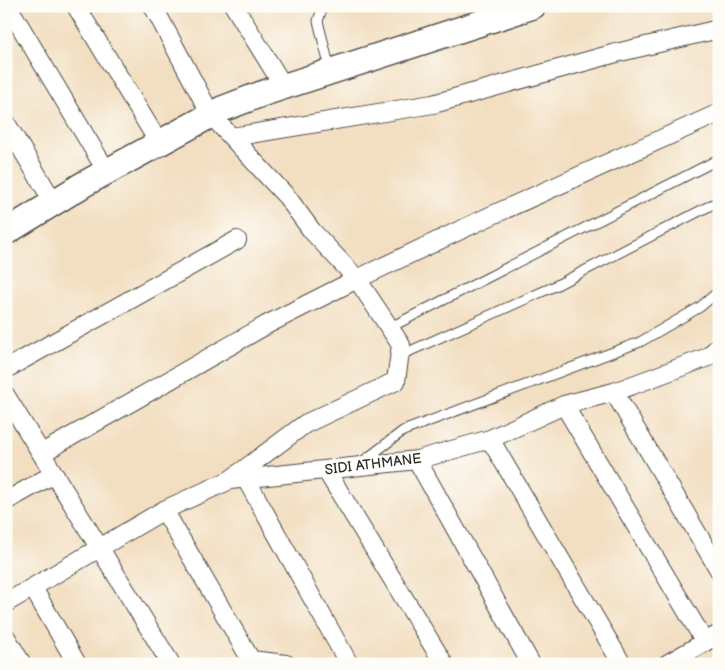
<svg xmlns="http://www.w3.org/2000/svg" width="725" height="670" font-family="'Balsamiq Sans',sans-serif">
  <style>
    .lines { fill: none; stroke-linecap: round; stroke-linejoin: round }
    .lane-casing { stroke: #494641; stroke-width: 11 }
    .street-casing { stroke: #494641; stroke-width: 20 }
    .secondary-casing { stroke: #494641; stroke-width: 28 }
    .lane { stroke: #fff; stroke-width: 9 }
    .street { stroke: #fff; stroke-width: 18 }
    .secondary { stroke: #fff; stroke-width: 25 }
    .labels { text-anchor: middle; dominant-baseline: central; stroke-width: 4; stroke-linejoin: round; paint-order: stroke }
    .street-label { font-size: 14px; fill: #2b2b2b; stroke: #fdfcf7 }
  </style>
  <rect width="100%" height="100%" fill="#fdfcf7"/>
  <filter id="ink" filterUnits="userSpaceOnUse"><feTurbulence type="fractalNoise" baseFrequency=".02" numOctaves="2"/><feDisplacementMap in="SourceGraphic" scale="10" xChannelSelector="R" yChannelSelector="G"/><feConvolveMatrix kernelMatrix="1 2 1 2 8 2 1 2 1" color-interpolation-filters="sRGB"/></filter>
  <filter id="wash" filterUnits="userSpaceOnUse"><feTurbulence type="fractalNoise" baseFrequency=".0096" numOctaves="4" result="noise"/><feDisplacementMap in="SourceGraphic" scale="20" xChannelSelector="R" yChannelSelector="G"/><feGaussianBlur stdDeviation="1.12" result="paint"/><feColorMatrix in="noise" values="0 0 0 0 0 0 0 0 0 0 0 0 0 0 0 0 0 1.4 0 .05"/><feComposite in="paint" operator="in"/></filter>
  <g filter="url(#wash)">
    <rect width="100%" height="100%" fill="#f2dec0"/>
  </g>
  <g filter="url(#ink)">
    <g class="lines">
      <defs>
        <path id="lane" d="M323 6 318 21 330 69
          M389 328 719 159
          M399 356 555 286 719 201
          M362 462 403 431 640 342 700 307 719 291"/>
        <path id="street" d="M8 6 107 172
          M76 6 159 143
          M153 6 211 115 287 197 312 231 357 279 488 217 719 113
          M234 6 284 87
          M6 123 54 203
          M232 137 433 104 616 53 719 29
          M6 369 237 240
          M614 392 708 357 719 346
          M6 396 171 664
          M564 405 705 642
          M490 439 622 664
          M42 453 268 324 357 279 401 345 396 381 305 424 230 480
          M417 460 531 664
          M326 470 444 664
          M246 479 349 664
          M6 501 54 474
          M164 510 251 660 286 664
          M33 588 77 664
          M6 603 164 510 230 480 417 460 490 439 564 405 614 392 719 570
          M6 637 22 664
          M667 664 719 634"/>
        <path id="secondary" d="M6 232 84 184 222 109 264 93 533 6"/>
      </defs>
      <!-- lane casing -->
      <use href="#lane" class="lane-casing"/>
      <!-- street casing -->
      <use href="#street" class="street-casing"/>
      <!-- secondary casing -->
      <use href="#secondary" class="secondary-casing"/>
      <!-- lane -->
      <use href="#lane" class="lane"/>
      <!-- street -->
      <use href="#street" class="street"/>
      <!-- secondary -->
      <use href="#secondary" class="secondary"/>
    </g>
  </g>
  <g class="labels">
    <!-- street labels -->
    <g class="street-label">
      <text transform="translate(373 464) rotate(-7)">SIDI ATHMANE</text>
    </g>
  </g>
  <!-- margin -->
  <rect width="725" height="670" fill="none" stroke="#fdfcf7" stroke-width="25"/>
</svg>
